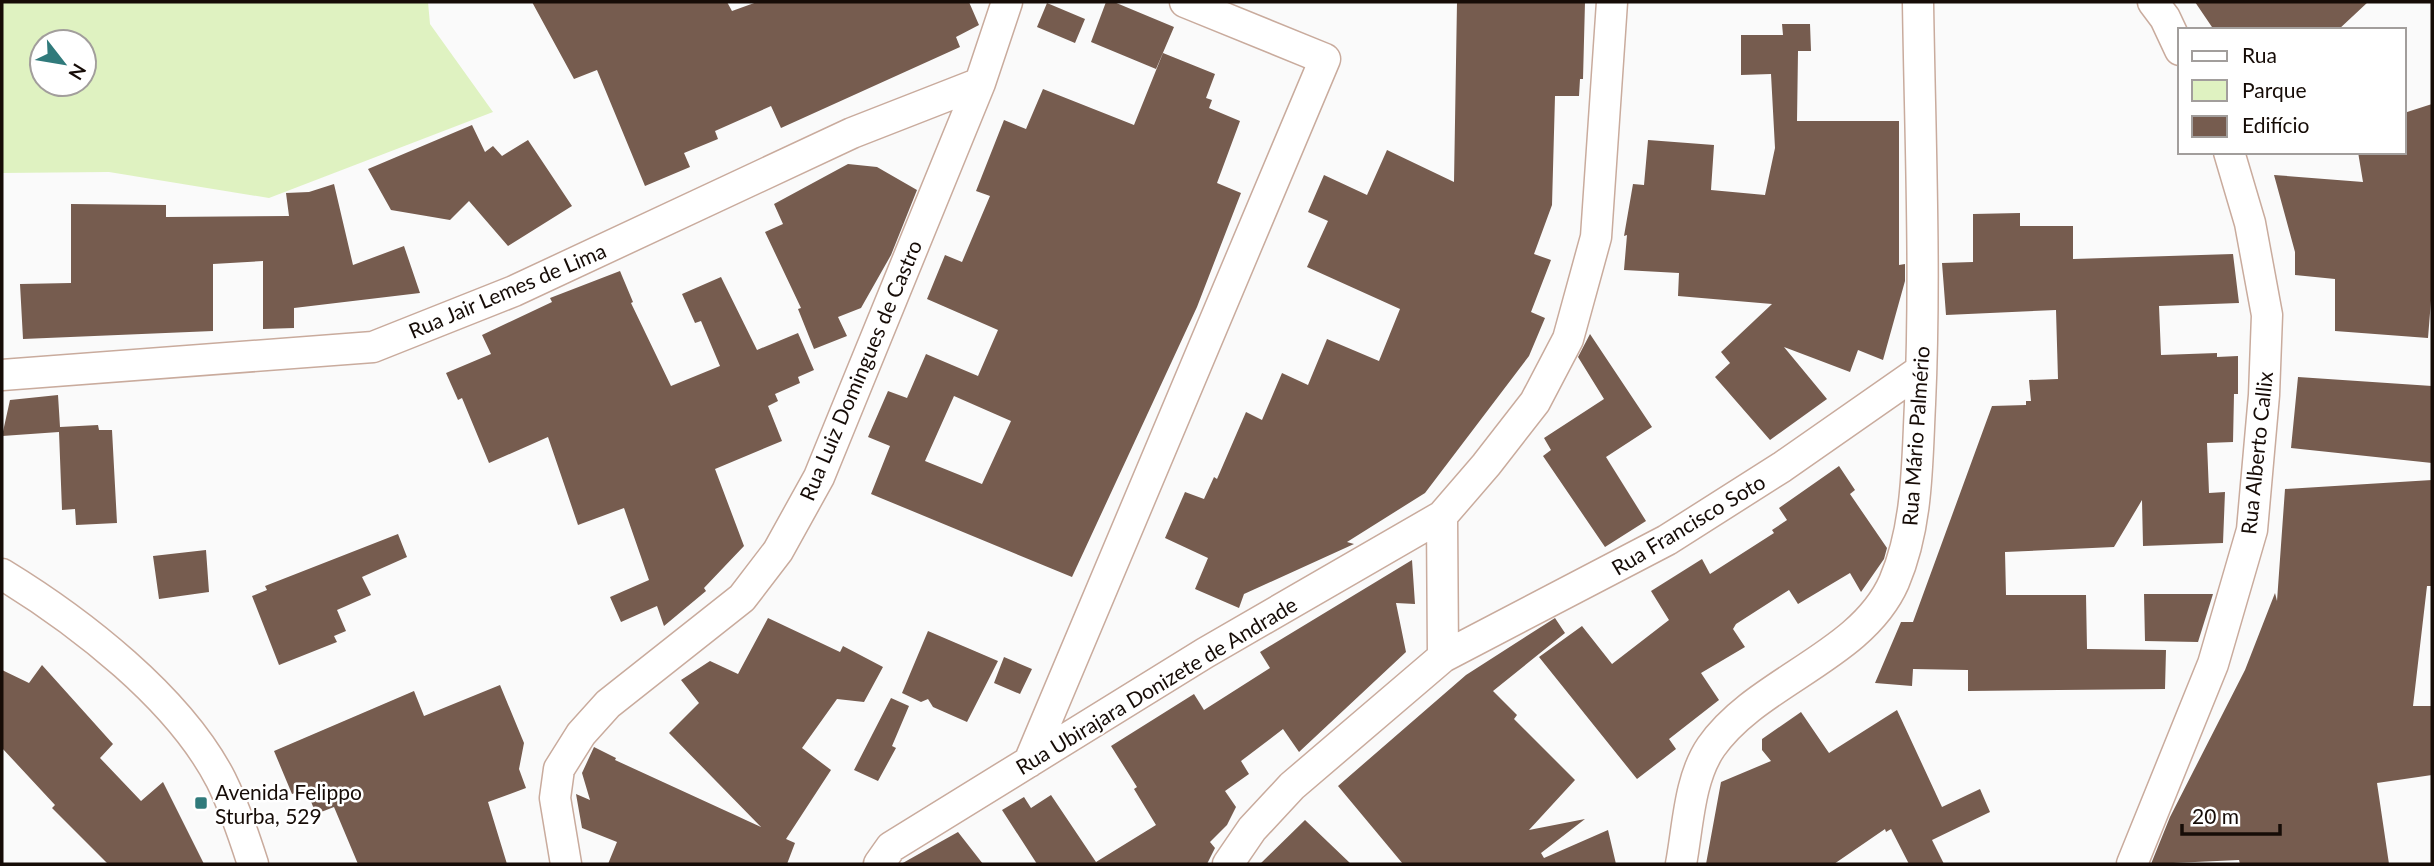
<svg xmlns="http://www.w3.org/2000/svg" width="2434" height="866" font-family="Lato,sans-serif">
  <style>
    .green { fill: #dff2c1; fill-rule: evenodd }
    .building { fill: #765c4f; fill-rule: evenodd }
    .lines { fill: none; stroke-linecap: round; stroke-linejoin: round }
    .minor-casing { stroke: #c9ab9d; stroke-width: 33 }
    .minor { stroke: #fff; stroke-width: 30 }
    .poi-dot { fill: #307a7b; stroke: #fff; stroke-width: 2.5 }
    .labels { text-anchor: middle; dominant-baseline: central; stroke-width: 5; stroke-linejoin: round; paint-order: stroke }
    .street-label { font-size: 21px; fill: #160c07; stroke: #fff }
    .poi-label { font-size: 21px; fill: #160c07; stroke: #fff; text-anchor: start }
  </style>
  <rect width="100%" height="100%" fill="#fafafa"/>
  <!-- green -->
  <path class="green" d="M2 2H428L430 24 493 112 269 198 109 172 2 173ZM42 42H84V84H42Z"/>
  <!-- building -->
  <path class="building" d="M532 2H727L732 11 757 2H969L979 25 956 37 960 47 781 128 771 106 715 131 718 139 684 153 690 167 645 186 597 70 574 79Z
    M1106 2H1114L1174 27 1156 69 1091 42Z
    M1457 2H1585L1583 79H1580L1579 96H1555L1552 205 1534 254 1551 260 1531 312 1545 318 1529 356 1425 493 1347 542 1354 544 1244 594 1239 608 1195 589 1208 558 1165 538 1185 492 1204 499 1214 477 1217 479 1246 412 1262 420 1282 373 1308 385 1327 339 1379 361 1400 309 1307 267 1328 221 1308 212 1324 175 1367 195 1387 150 1454 182Z
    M2195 2H2368L2338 30H2214Z
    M1047 3 1085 19 1075 43 1037 27Z
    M1782 24H1810L1811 51H1798L1797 121H1899V265L1905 264V281L1883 360 1858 350 1850 372 1784 347 1827 399 1770 440 1715 377 1730 363 1721 352 1772 304 1678 296 1679 273 1624 270 1627 235 1624 236 1633 184 1644 185 1648 140 1714 145 1711 190 1765 195 1775 148 1771 74 1741 75V35H1783Z
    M1163 53 1215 74 1206 98 1212 100 1209 108 1240 121 1217 183 1241 193 1197 307 1072 577 871 494 890 446 868 437 888 391 907 398 926 354 978 376 998 330 927 299 945 255 962 262 990 196 976 191 1004 120 1026 129 1043 89 1134 125ZM954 396 1011 421 982 484 925 461Z
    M2432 104V288L2428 338 2335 331V279L2295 275V252L2274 175 2363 182 2358 152H2404V113Z
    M472 125 485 152 493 146 502 156 528 140 572 206 508 246 469 201 450 220 391 210 368 169Z
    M848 164 877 167 917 190 891 255 861 308 838 317 847 336 814 349 798 309 801 308 765 232 783 224 774 204Z
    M334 184 353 265 404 246 420 293 294 308V328L263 329V261L213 264V331L23 339 20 284 71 283V204L166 205V217L289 216 286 193 309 192Z
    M2020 213V226H2073V259L2233 254 2239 303 2159 306 2161 355 2217 353V357L2238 356V394H2234L2233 442 2207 443 2209 493 2225 492 2223 543 2143 546 2142 500 2114 547 2005 552 2006 595H2086L2087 649 2166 650 2165 689 1968 691V670L1913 669 1912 686 1875 683 1901 622H1913L1992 406 2026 405V401H2031L2029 380 2058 379 2056 310 1946 315 1942 263 1973 262V214Z
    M620 271 633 302 631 303 671 386 720 366 701 321 695 323 682 294 721 277 757 350 798 333 814 370 798 377 800 383 775 394 778 401 768 406 782 441 715 469 744 546 704 588 706 591 664 626 657 606 621 622 610 597 649 580 624 508 578 525 548 437 489 463 462 398 458 400 446 373 491 354 482 335 552 302 550 298Z
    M1590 334 1652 427 1606 457 1646 521 1605 547 1543 456 1551 450 1544 438 1604 399 1578 357Z
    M2298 377 2432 386V463L2291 448Z
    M58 395 60 427 98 425 99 430H112L117 523 76 525 75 509 62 510 59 432 2 436 10 400Z
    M1839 466 1855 490 1850 494 1887 548 1884 559 1861 592 1850 573 1798 604 1789 590 1736 624 1733 629 1745 647 1701 673 1719 700 1669 739 1676 749 1637 779 1539 657 1582 626 1612 664 1669 620 1651 591 1702 559 1710 574 1774 533 1772 530 1787 520 1779 508Z
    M2432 480V586H2427L2413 706H2432V775L2377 783 2389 864H2240L2239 860 2151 864 2170 817 2245 670 2275 593 2277 601 2285 489Z
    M398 534 407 557 362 577 371 595 337 610 346 631 334 636 337 642 279 665 252 596 267 590 265 586Z
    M206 550 209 592 159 599 153 556Z
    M1412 560 1415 604 1396 603 1406 652 1299 752 1283 729 1241 761 1249 774 1225 791 1236 807 1227 825 1210 842 1215 848 1207 864H1037L1002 810 1024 797 1031 808 1051 795 1096 862 1156 825 1134 789 1137 787 1111 746 1194 694 1204 710 1270 668 1260 652Z
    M2144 594H2213L2198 642 2145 641Z
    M768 618 840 652 843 646 883 667 864 702 837 699 802 748 831 770 786 839 795 843 787 864H608L617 842 582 828 576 794 590 800 582 773 594 747 616 758 615 760 761 827 669 733 699 703 681 680 710 661 738 674Z
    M1555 618 1565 633 1493 691 1517 715 1514 719 1575 780 1529 830 1585 819 1541 853 1544 858 1608 830 1616 864H1403L1338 786 1466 675Z
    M928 631 998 661 967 722 933 707 928 699 921 702 902 693Z
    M1004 657 1032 669 1020 694 994 683Z
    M42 665 113 744 100 758 141 801 163 782 204 864H108L52 808 55 805 2 748V670L29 683Z
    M500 685 524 743 519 769 526 788 488 802 507 864H358L334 807 316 814 306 789 292 794 274 751 414 691 424 716Z
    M891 698 909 706 892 746 896 748 878 781 854 770Z
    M1897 710 1942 807 1980 789 1990 812 1932 840 1944 864H1909L1891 829 1886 832 1885 829 1834 864H1706L1721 782 1771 761 1762 750V739L1801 712 1829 753Z
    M1305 820 1351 864H1260Z
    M958 832 983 864H900H901Z"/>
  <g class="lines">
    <defs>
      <path id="minor" d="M2153 2 2165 18 2180 50
        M2 375 373 347 514 291 852 133 980 83
        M1442 516 1443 657
        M2 574C79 621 179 698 221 780 234 806 244 836 253 864
        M1029 762 1325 59 1185 2
        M566 864 555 798 559 769 581 734 608 704 742 598 778 551 819 477 980 83 1007 2
        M879 864 891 847 1205 653 1442 516 1486 465 1535 402 1568 339 1596 237 1612 2
        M1228 864 1252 829 1292 786 1443 657 1667 540 1782 467 1921 370
        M1681 864C1688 827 1689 779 1711 747 1757 681 1861 657 1894 582 1918 526 1917 464 1920 404 1926 271 1920 136 1918 2
        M2132 864 2213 664 2252 530 2264 395 2267 315 2250 223 2229 152"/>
    </defs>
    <!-- minor casing -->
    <use href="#minor" class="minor-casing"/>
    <!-- minor -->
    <use href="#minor" class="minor"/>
  </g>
  <!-- markers -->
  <rect class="poi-dot" x="194" y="796" width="14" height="14" rx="3.5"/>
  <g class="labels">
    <!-- street labels -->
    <g class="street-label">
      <text transform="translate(507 290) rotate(-23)">Rua Jair Lemes de Lima</text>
      <text transform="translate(860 370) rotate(-67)">Rua Luiz Domingues de Castro</text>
      <text transform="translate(1915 436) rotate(-86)">Rua Mário Palmério</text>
      <text transform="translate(2256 453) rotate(-84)">Rua Alberto Callix</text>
      <text transform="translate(1688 524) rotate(-31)">Rua Francisco Soto</text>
      <text transform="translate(1156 685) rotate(-31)">Rua Ubirajara Donizete de Andrade</text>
    </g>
    <!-- poi labels -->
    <g class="poi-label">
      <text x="215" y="791">Avenida Felippo<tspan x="215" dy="24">Sturba, 529</tspan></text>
    </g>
  </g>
  <!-- border -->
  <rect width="2434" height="866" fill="none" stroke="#160c07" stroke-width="7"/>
  <!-- legend -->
  <rect x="2178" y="28" width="228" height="126" fill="#ffffff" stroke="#a29e9c" stroke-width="2"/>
  <rect x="2192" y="51" width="35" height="10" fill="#ffffff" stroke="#a29e9c" stroke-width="2"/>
  <text x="2242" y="63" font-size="21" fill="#160c07">Rua</text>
  <rect x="2192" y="80" width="35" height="21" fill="#dff2c1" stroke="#a29e9c" stroke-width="2"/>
  <text x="2242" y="98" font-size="21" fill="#160c07">Parque</text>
  <rect x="2192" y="116" width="35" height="21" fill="#765c4f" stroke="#a29e9c" stroke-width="2"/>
  <text x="2242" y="133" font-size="21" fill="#160c07">Edifício</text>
  <!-- north arrow -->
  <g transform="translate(63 63) rotate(121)"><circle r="33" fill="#ffffff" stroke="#a29e9c" stroke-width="2"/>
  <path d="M0-5L12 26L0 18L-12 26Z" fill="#307a7b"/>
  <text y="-10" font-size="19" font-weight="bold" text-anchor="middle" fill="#160c07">N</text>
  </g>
  <!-- scale -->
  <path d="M2182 824v10h98v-10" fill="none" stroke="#160c07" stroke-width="3.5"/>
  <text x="2192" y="824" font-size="21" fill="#160c07" stroke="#ffffff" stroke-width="5" paint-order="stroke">20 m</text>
</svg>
